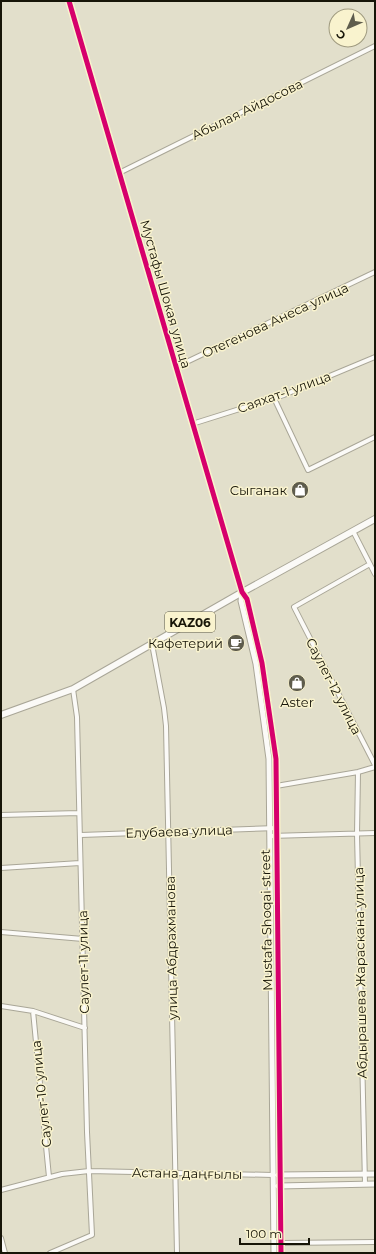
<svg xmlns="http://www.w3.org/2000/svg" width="376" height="1254" font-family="Montserrat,sans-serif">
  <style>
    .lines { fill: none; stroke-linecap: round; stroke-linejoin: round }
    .minor-casing { stroke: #a9a697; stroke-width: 6 }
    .tertiary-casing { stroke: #a9a697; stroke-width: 7 }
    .primary-casing { stroke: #a9a697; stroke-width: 8 }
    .minor { stroke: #fbfaf7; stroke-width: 4 }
    .tertiary { stroke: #fbfaf7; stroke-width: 5 }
    .primary { stroke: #fbfaf7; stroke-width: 6 }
    .cycleway-casing { stroke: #f9f3ce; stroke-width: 8 }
    .cycleway { stroke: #d6006c; stroke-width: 5 }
    .labels { text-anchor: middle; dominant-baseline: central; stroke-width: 3; stroke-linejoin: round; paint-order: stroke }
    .shield { fill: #f9f3ce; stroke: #5b5843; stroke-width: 1 }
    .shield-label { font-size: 12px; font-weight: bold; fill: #171508 }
    .street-label { font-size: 13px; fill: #171508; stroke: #f9f3ce }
    .poi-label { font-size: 13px; fill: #171508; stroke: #f9f3ce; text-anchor: end }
  </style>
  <rect width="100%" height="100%" fill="#e2dfcb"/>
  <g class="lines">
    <defs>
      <path id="minor" d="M69 1 242 592
        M119 173 375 46
        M176 367 375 272
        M274 398 308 470 375 437
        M192 424 284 395 375 357
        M353 531 375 574
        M370 564 294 607 375 765
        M152 644 164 708 166 726 177 1253
        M358 772 357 834 365 1184
        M276 786 358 772 375 767
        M1 815 79 813
        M81 835 277 828
        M270 836 375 833
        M1 868 80 863
        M1 932 83 939
        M1 1006 33 1011 85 1028
        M33 1011 49 1177
        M1 1190 62 1174 89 1171 273 1175
        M1 1238 5 1253
        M281 1243 375 1242
        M50 1253 92 1235 87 1132 77 717 73 689"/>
      <path id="tertiary" d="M242 592 247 599 262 663 276 759 281 1253
        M242 592 241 601 256 664 269 759 274 1253
        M278 1175 375 1174
        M278 1186 375 1184"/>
      <path id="primary" d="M1 715 73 689 239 594 375 519"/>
    </defs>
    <!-- minor casing -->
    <use href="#minor" class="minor-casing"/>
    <!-- tertiary casing -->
    <use href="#tertiary" class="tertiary-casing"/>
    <!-- primary casing -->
    <use href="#primary" class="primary-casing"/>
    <!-- minor -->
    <use href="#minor" class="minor"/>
    <!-- tertiary -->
    <use href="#tertiary" class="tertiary"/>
    <!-- primary -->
    <use href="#primary" class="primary"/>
    <defs>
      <path id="cycleway" d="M69 1 242 592 247 599 262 663 276 759 281 1253"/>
    </defs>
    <!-- cycleway casing -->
    <use href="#cycleway" class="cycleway-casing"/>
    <!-- cycleway -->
    <use href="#cycleway" class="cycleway"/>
  </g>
  <!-- icons -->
  <defs>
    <symbol id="shop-disc" viewBox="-11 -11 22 22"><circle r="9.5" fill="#5e5c4c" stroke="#f9f3ce"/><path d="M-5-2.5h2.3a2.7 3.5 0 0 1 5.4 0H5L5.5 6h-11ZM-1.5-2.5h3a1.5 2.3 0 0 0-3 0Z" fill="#fff"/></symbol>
    <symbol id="cafe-disc" viewBox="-11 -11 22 22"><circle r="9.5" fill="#5e5c4c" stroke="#f9f3ce"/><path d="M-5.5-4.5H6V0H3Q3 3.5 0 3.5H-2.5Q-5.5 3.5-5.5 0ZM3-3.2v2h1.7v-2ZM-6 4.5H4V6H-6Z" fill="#fff"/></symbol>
  </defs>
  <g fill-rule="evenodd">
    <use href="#shop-disc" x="290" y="480" width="20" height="20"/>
    <use href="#cafe-disc" x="226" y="633" width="20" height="20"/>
    <use href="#shop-disc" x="287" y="673" width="20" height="20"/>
  </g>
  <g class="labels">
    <!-- shield labels -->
    <rect class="shield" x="165" y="612" width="50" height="20" rx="3"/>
    <g class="shield-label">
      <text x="190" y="622">KAZ06</text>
    </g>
    <!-- street labels -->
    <g class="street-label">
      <text transform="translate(247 109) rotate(-26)">Абылая Айдосова</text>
      <text transform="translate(166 294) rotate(74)">Мустафы Шокая улица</text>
      <text transform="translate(275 320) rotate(-25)">Отегенова Анеса улица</text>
      <text transform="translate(284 392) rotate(-20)">Саяхат-1 улица</text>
      <text transform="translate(334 686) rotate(63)">Саулет-12 улица</text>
      <text transform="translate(179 831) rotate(-2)">Елубаева улица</text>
      <text transform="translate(266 920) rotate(-91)">Mustafa Shoqai street</text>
      <text transform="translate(171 948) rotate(-91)">улица Абдрахманова</text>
      <text transform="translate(83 962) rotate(-91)">Саулет-11 улица</text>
      <text transform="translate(360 973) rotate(-91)">Абдырашева Жараскана улица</text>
      <text transform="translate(41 1094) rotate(-96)">Саулет-10 улица</text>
      <text transform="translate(187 1173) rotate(1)">Астана даңғылы</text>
    </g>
    <!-- poi labels -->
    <g class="poi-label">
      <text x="287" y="490">Сыганак</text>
      <text x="223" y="643">Кафетерий</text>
      <text x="297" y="702" text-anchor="middle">Aster</text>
    </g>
  </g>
  <!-- border -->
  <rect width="376" height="1254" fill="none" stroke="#171508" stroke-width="4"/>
  <!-- north arrow -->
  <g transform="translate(348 28) rotate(225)"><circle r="19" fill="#f9f3ce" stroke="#9f9a7f"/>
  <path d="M0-3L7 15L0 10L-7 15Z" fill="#5e5c4c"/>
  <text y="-6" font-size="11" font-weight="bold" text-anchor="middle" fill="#171508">С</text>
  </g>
  <!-- scale -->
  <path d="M240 1238v6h69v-6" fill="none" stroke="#171508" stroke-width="2"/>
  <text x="246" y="1238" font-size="12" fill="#171508" stroke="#f9f3ce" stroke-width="3" paint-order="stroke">100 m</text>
</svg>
